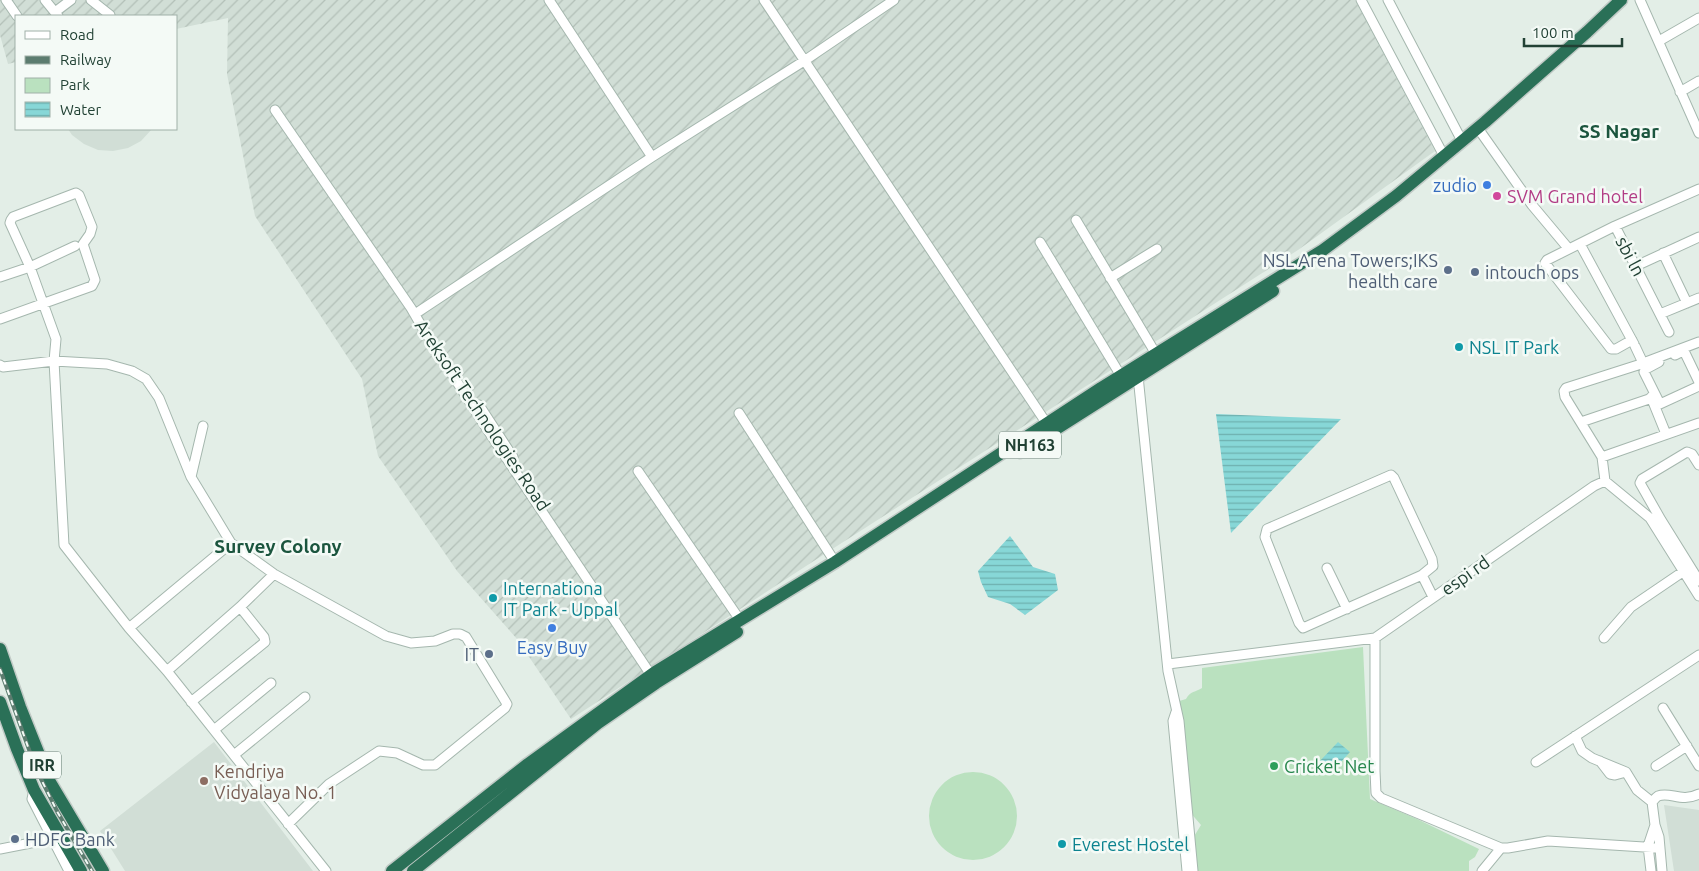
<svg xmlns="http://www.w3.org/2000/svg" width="1699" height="871" font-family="Ubuntu,sans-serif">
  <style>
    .built { fill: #d1ded6 }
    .industrial { fill: url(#industrial-furrows) }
    .park { fill: #bae1bf }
    .water { fill: url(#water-rules) }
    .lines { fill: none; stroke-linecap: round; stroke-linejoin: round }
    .minor-casing { stroke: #a5b7ae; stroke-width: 11 }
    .highway-casing { stroke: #c1cac6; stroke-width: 15 }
    .minor { stroke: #fff; stroke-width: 9 }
    .highway { stroke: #2a7057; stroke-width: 12 }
    .rail-casing { stroke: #5c7c6f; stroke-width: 4 }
    .rail { stroke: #f4faf6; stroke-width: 2; stroke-dasharray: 5.5; stroke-linecap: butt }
    .shop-dot { fill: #3f7fe0; stroke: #f4faf6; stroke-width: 2 }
    .hotel-dot { fill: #d1479c; stroke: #f4faf6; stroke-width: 2 }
    .service-dot { fill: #5c6f8a; stroke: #f4faf6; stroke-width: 2 }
    .culture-dot { fill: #0f9aa8; stroke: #f4faf6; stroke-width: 2 }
    .leisure-dot { fill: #2e9e5b; stroke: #f4faf6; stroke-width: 2 }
    .education-dot { fill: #8d6e63; stroke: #f4faf6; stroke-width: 2 }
    .labels { text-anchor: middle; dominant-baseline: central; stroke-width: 5; stroke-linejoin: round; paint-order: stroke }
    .shield { fill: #f4faf6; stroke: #60786e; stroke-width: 1 }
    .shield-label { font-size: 16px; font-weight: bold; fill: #214134 }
    .shop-label { font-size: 18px; fill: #366cbe; stroke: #f4faf6; text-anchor: end }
    .hotel-label { font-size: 18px; fill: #b23c85; stroke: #f4faf6; text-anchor: start }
    .street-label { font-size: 18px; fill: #214134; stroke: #f4faf6 }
    .service-label { font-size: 18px; fill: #4e5e75; stroke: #f4faf6; text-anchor: end }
    .culture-label { font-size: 18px; fill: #0d838f; stroke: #f4faf6; text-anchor: start }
    .leisure-label { font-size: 18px; fill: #27864d; stroke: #f4faf6; text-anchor: start }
    .education-label { font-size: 18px; fill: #785e54; stroke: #f4faf6; text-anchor: start }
    .neighbourhood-label { font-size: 19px; font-weight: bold; fill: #1b553e; stroke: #f4faf6 }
  </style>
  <defs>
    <pattern id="industrial-furrows" width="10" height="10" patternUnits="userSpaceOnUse" patternTransform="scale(1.25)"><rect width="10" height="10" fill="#d1ded6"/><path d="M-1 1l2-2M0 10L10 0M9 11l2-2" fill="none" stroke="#b3c0b8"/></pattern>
    <pattern id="water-rules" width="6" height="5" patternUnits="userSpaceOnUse" patternTransform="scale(1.25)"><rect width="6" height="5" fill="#87d7d7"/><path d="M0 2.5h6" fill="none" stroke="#6eb0af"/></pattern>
  </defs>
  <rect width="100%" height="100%" fill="#e3eee7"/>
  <!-- built -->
  <path class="built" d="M68 129H152L141 141 128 148 113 151 98 150 84 144 72 135Z
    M214 742 313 871H125L100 831Z
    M1664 805 1699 810V871H1674Z"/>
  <!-- industrial -->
  <path class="industrial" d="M0 0H1355L1435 151 1298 250 823 555 571 719 517 639 457 571 378 456 362 379 255 216 227 74 228 18 176 29V16H16V62L8 64 0 35Z"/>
  <!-- park -->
  <path class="park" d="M1363 647 1370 799 1417 819 1479 849 1475 857 1469 861V871H1196L1193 838 1201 825 1189 811 1176 702 1186 699C1190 691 1196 692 1202 688V668Z
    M929 816a44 44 0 1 1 88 0a44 44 0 1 1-88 0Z"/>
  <!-- water -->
  <path class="water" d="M1216 414 1341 419 1231 533Z
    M1010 536 1033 567 1055 574 1058 590 1025 615 1010 604 988 597 981 582 978 571Z
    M1338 742 1350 752 1330 774 1318 763Z"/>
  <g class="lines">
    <defs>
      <path id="minor" d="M6 0 17 16
        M45 0 58 16
        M91 0 110 15
        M549 0 652 157
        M764 0 1049 427
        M1361 0 1444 156
        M1388 0 1462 141
        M1640 0 1699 133
        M55 12 71 0
        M1659 41 1699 18
        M1680 92 1699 81
        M275 110 411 308 422 327 487 429 651 675
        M1482 134 1532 205 1568 248
        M1076 220 1156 354
        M1615 226 1547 260 1545 263 1611 349H1616L1632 340
        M1040 242 1121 376
        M1580 244 1634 344
        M1663 253 1687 303
        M1636 266 1699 237
        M0 277 30 267 75 246
        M1110 278 1157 249
        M415 314 652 157 804 61 894 0
        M1660 314 1699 298
        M0 319 92 286 95 280 83 244 90 234 92 227 79 195 76 193 13 217 11 220 10 223 30 267 56 339 54 361 64 545 129 628 167 671 326 871
        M1669 332 1615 226 1699 189
        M1635 346 1643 363
        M1675 355 1681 352 1685 353 1699 382
        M1659 362 1646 369 1644 372 1660 404 1699 386
        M0 365 3 367 54 361 107 364 132 371 146 379 159 398 191 477 231 543 274 574 386 636 411 643 435 641 453 634H460L466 637 507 704 505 708 435 765H423L397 753 379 751 329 784 288 824
        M1138 376 1168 671 1179 721 1193 871
        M1651 397 1666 434
        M479 405 513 457
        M739 413 835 562
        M1581 422 1652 398
        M1602 457 1699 423
        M1699 465 1692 454 1687 452 1642 479 1640 483 1661 520 1699 581
        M638 471 740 620
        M191 477 203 426
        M1605 481 1602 457 1565 397 1564 391 1566 388 1638 365 1699 342
        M1327 568 1347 609
        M1422 575 1303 628 1299 623 1265 537 1267 529 1391 475 1394 478 1432 559 1433 566 1422 575 1433 597
        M129 628 231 543
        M1375 638V771L1376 793 1381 798 1501 848H1508L1548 841 1660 848
        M1604 638 1631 607 1684 571
        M1168 664 1375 638 1594 486 1605 481 1650 518 1699 596
        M167 671 240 607 274 574
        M191 702 265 642 264 637 240 607
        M1663 708 1699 766
        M1176 712 1173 721 1187 871
        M214 730 271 683
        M1575 736 1582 751 1592 758 1626 772 1637 790 1652 802
        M234 755 305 697
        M1600 761 1610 774 1615 775 1626 772
        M1536 762 1699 655
        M1656 766 1687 746
        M34 790 32 799 69 871
        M1652 802 1655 825 1659 837 1662 871
        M1652 802C1654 800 1655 798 1658 796 1670 791 1681 803 1699 794
        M0 849 51 839
        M1482 871 1501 848
        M1651 871 1648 846 1655 825"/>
      <path id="highway" d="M1020 452 1273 291
        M0 649 20 707 50 782 103 871
        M0 702 17 749 34 790 81 871
        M392 871 528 764 655 672 835 562 1101 388 1323 250 1396 196 1485 122 1587 32 1621 0
        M413 871 598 723 656 683 737 632"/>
    </defs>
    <!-- minor casing -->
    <use href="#minor" class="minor-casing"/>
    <!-- highway casing -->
    <use href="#highway" class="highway-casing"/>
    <!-- minor -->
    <use href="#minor" class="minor"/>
    <!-- highway -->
    <use href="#highway" class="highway"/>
    <defs>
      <path id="rail" d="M0 669 36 769 58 813 92 871"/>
    </defs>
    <!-- rail casing -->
    <use href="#rail" class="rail-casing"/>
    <!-- rail -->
    <use href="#rail" class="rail"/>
  </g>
  <!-- markers -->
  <g class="shop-dot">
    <circle cx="1487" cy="185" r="5"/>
    <circle cx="552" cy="628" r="5"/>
  </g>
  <circle class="hotel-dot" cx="1497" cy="196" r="5"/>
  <g class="service-dot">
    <circle cx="1448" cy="270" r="5"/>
    <circle cx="1475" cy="272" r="5"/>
    <circle cx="489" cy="654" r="5"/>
    <circle cx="15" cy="839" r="5"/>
  </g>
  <g class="culture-dot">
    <circle cx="1459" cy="347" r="5"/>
    <circle cx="493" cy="598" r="5"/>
    <circle cx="1062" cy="844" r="5"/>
  </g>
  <circle class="leisure-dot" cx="1274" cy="766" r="5"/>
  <circle class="education-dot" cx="204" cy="781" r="5"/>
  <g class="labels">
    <!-- shield labels -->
    <g class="shield">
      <rect x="999" y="431.5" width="62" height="27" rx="4"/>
      <rect x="23" y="751.5" width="38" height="27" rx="4"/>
    </g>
    <g class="shield-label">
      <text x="1030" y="445">NH163</text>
      <text x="42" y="765">IRR</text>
    </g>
    <!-- shop labels -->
    <g class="shop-label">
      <text x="1477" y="185">zudio</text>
      <text x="552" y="647" text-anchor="middle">Easy Buy</text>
    </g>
    <!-- hotel labels -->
    <g class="hotel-label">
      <text x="1507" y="196">SVM Grand hotel</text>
    </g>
    <!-- street labels -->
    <g class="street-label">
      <text transform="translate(1631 256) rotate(62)">sbi ln</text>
      <text transform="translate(483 415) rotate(56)">Areksoft Technologies Road</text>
      <text transform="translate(1465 575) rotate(-35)">espi rd</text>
    </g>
    <!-- service labels -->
    <g class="service-label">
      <text x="1438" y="260">NSL Arena Towers;IKS<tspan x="1438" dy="21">health care</tspan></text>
      <text x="1485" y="272" text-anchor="start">intouch ops</text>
      <text x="479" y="654">IT</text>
      <text x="25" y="839" text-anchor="start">HDFC Bank</text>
    </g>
    <!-- culture labels -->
    <g class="culture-label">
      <text x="1469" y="347">NSL IT Park</text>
      <text x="503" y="588">Internationa<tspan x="503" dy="21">IT Park - Uppal</tspan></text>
      <text x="1072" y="844">Everest Hostel</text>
    </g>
    <!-- leisure labels -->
    <g class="leisure-label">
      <text x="1284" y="766">Cricket Net</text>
    </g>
    <!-- education labels -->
    <g class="education-label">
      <text x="214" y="771">Kendriya<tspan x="214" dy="21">Vidyalaya No. 1</tspan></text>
    </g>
    <!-- neighbourhood labels -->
    <g class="neighbourhood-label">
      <text x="1619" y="131">SS Nagar</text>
      <text x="278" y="546">Survey Colony</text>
    </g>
  </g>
  <!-- legend -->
  <rect x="15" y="15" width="162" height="115" fill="#f4faf6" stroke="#a0b0a8"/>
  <rect x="25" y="31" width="25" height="8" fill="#ffffff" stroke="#a0b0a8"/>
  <text x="60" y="40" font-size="15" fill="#214134">Road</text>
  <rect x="25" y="56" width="25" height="8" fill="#5c7c6f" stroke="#a0b0a8"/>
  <text x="60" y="65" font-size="15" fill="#214134">Railway</text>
  <rect x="25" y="78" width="25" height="15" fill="#bae1bf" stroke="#a0b0a8"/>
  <text x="60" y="90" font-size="15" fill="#214134">Park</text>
  <rect x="25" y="102" width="25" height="15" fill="url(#water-rules)" stroke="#a0b0a8"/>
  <text x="60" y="115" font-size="15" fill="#214134">Water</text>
  <!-- scale -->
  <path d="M1524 38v8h98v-8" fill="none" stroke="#214134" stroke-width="2.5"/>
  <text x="1532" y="38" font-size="15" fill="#214134" stroke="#f4faf6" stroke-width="4" paint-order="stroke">100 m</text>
</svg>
